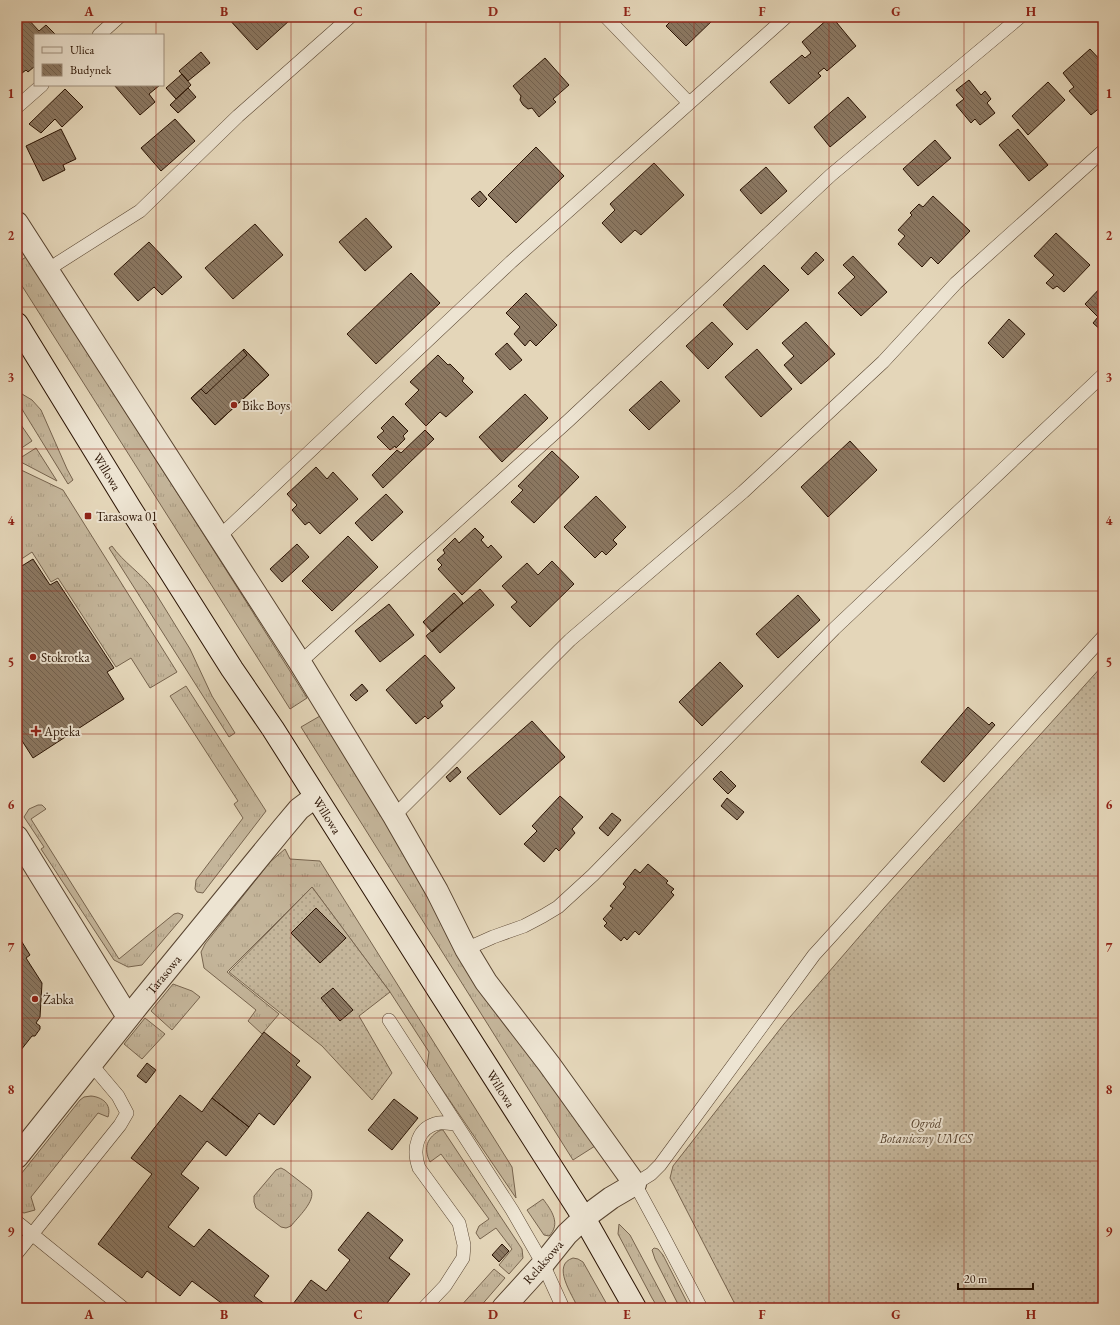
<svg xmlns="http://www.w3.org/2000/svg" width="1120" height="1325" font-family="'EB Garamond',serif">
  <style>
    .grass { fill: url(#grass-tufts); stroke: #77644e }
    .garden { fill: url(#garden-dots); stroke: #77644e }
    .building { fill: url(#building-back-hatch); stroke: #2a1303 }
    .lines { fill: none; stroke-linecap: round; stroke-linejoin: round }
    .lane-casing { stroke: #584430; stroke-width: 14 }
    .street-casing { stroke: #584430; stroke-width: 24 }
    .secondary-casing { stroke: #2a1303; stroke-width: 24 }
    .lane { stroke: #ede4d2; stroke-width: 13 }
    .street { stroke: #ede4d2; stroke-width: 22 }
    .secondary { stroke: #ede4d2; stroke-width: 22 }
    .grid { fill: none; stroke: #8f2418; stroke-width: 1; stroke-opacity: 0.55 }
    .poi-dot { fill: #8f2418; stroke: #ede4d2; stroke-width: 1.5 }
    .labels { text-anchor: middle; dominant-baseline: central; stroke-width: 4; stroke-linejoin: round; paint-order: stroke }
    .poi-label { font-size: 13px; fill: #2a1303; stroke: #ede4d2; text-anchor: start }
    .street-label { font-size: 13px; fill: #2a1303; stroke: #ede4d2 }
    .park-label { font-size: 13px; font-style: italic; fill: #584430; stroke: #ede4d2 }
    .neatline { fill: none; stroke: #8f2418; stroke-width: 1.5 }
    .grid-label { font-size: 13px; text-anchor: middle; font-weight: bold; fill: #8f2418 }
  </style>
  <defs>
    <pattern id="grass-tufts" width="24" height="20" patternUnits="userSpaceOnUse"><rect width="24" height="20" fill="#c4b59a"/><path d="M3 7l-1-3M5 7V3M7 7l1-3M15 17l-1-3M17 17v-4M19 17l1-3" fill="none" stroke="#a99b83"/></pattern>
    <pattern id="garden-dots" width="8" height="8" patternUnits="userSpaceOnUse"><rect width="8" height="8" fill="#c4b59a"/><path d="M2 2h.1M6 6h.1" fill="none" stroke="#a99b83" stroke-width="1.8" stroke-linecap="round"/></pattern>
    <pattern id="building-back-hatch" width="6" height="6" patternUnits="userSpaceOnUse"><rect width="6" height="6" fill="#8b7862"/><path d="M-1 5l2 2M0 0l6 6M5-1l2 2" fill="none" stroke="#72614f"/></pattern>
  </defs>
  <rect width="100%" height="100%" fill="#e4d6b9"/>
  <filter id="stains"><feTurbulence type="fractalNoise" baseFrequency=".005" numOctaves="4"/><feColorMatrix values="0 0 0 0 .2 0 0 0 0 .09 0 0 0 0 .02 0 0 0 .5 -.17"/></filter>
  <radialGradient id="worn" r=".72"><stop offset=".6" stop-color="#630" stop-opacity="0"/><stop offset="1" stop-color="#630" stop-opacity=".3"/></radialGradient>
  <!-- grass -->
  <path class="grass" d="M26 257 192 516 307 698 290 709 17 278V263Z
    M17 391 32 400 41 410 67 469 73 480 68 484 17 401Z
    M17 419 32 441 17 451Z
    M36 448 57 481 17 460Z
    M17 469H19L63 490 177 672 150 688 131 658 116 667 58 578 51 582 32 552 17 562V543L20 540 17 537Z
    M112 546C123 562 141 573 153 589L190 649 212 696 235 733 229 737 109 548Z
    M186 686 266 811 203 893 197 892 195 889 196 880 243 818 234 804 238 801 170 696Z
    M320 716 521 1044 595 1146 573 1160 301 727Z
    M38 805H42L46 809 31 819 119 959 174 914 178 913 183 915 182 918 142 965 128 967 114 960 41 849 44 847 24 817 29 809Z
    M285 849 290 859 320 861 512 1167 516 1198 427 1067 429 1052 390 992 312 887 227 972 279 1014 262 1034 248 1021 256 1010 204 968 201 952 205 944 270 862Z
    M173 984 192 991 200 997 172 1030 151 1011Z
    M145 1018 165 1034 142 1059 124 1044Z
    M91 1096C102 1097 112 1104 108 1117L98 1113 31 1197 35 1210 24 1213 17 1210V1179L80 1100 84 1097Z
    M441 1130H443L522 1249 523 1258 509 1274 499 1265 512 1249 496 1228 480 1239 476 1233 479 1226 489 1219 441 1154 430 1162C423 1148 427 1137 441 1130Z
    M281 1168 285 1170 311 1190C316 1201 298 1217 291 1226L286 1228 281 1227 256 1208 254 1202V1196L276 1170Z
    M543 1199C552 1211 561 1224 549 1236L544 1235 527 1210Z
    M619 1224 630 1235 669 1308H658L652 1298 618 1234Z
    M654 1248 658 1249 663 1255 690 1308H680L655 1259 652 1250Z
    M573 1258 578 1259 583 1262 609 1308H578C572 1294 551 1265 573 1258Z
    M494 1269 505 1278 479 1308H459Z"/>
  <!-- garden -->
  <path class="garden" d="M1103 665V1308H737L670 1178 673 1166 784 1024 884 908Z
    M312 887 390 992 359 1016 392 1073 372 1100 322 1046 229 972Z"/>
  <!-- building -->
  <path class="building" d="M227 17H287L290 20 257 50Z
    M672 17H716L686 46 666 26 673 19Z
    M830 17H832L856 46 827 71 824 68 818 73 821 76 789 104 770 82 802 55 805 58 811 53 802 42Z
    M27 18 39 31 46 25 56 35H35V66L28 72 26 70 17 77V27Z
    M1090 49 1103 63V105L1091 115 1069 91 1074 87 1063 73Z
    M201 52 210 63 188 81 179 71Z
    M545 58 569 85 553 99 556 102 539 117 532 108 528 109 523 105 520 100 521 96 513 86Z
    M182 74 191 85 176 99 166 88Z
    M969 80 981 95 985 91 991 99 987 103 995 113 980 125 975 119 971 123 956 105 964 99 956 90Z
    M1048 82 1065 100 1028 135 1012 116Z
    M114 85H160L149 94 155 102 140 115Z
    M188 88 196 97 178 113 170 105Z
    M65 89 83 107 62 127 55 119 41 133 29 124Z
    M848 97 866 117 830 147 814 127Z
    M175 119 195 141 161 171 141 148Z
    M61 129 76 159 63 165 65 170 43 181 26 146Z
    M1018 129 1048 165 1029 181 999 145Z
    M935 140 951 158 918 186 903 169Z
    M536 147 564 176 516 223 488 195Z
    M654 163 684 195 641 235 635 230 621 243 602 223 615 210 610 204Z
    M766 167 787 191 761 214 740 190Z
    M480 191 487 199 479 207 471 199Z
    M933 196 970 231 938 264 931 257 922 267 898 244 905 236 898 230 912 215 910 213 919 204 923 207Z
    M366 218 392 247 365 271 339 242Z
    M255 224 283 255 233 299 205 268Z
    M1056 233 1090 265 1064 292 1057 286 1053 289 1046 283 1054 275 1034 256Z
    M149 242 182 277 162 295 154 287 138 301 114 274Z
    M816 252 824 260 808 275 801 268Z
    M853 256 887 292 861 316 838 293 855 277 843 265Z
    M764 265 789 290 747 330 723 305Z
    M411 273 440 303 376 364 347 334Z
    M1103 285V332L1093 323 1098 317 1085 304Z
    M526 293 557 325 536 346 530 340 525 346 514 334 520 327 506 313Z
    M1009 319 1025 334 1003 358 988 343Z
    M712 322 733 344 708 369 686 346Z
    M806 322 835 354 801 384 784 365 794 356 782 343Z
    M507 343 522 360 510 370 495 354Z
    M244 349 269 375 215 425 191 398Z
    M244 349 269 375 215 425 191 398 201 389 206 394 247 355 243 350Z
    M757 349 792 389 761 417 725 377Z
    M438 355 448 365 450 364 464 378 462 381 473 392 446 417 440 412 426 426 405 404 419 390 410 382Z
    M661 381 680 401 649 430 629 410Z
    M525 394 548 418 502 462 479 437Z
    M393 416 408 431 403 436 405 439 396 448 395 446 390 450 377 437 384 431 381 428Z
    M425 430 434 439 383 488 372 475 397 450 401 453Z
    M850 441 877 470 828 517 801 487Z
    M552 451 579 477 534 523 511 502 523 490 518 486Z
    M316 467 327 479 333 472 358 499 320 534 309 522 305 525 292 510 297 505 287 494Z
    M386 494 403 512 372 541 355 523Z
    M596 496 626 527 613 540 617 544 606 555 602 551 595 558 564 527Z
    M475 528 484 537 481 540 488 548 491 545 502 557 462 595 438 569 442 565 437 560 445 553 443 550 455 538 459 543Z
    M348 536 378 567 332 611 302 581Z
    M297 544 309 557 282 582 270 569Z
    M33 559 50 585 57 581 114 668 107 672 124 699 33 758 17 733V569Z
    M552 561 574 584 530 627 511 607 517 602 502 586 527 563 538 575Z
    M480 589 494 605 440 653 426 636Z
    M454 593 463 603 432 632 423 622Z
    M798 595 820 620 778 658 756 634Z
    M389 604 414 635 380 662 355 631Z
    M425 655 455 688 440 702 443 706 428 719 425 716 416 724 386 690Z
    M720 662 743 686 702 726 679 702Z
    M362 684 368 691 356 701 350 695Z
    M968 707 989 725 992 722 995 725 944 782 921 762Z
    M532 721 565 757 500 815 467 778Z
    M457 767 461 772 450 782 446 777Z
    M721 771 736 786 728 794 713 779Z
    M560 796 583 817 572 829 575 833 559 851 556 848 544 862 524 844 537 831 532 826Z
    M727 798 744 812 737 820 721 806Z
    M612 813 621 820 608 836 599 828Z
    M648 864 668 881 666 883 674 889 671 892 674 895 639 935 635 931 627 940 624 937 621 941 604 926 607 923 603 919 613 908 610 906 626 887 623 884 635 869 640 873Z
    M316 908 346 938 320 963 291 933Z
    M17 934 30 955 26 958 42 983 40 1017 36 1023 40 1026V1029L35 1036H32L17 1055Z
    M333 988 353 1010 340 1021 321 998Z
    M264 1032 300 1061 296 1065 311 1077 274 1125 259 1113 249 1127 212 1098Z
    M147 1063 156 1070 146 1083 137 1076Z
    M180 1095 202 1112 212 1098 249 1127 226 1156 207 1141 181 1174 199 1188 168 1227 194 1247 209 1229 269 1276 254 1296 270 1308H222L224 1305 192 1281 180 1296 147 1271 142 1278 98 1244 152 1174 131 1158Z
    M394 1099 418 1118 392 1150 368 1130Z
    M368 1212 403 1240 389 1258 410 1274 383 1308H290L311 1280 326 1291 350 1260 338 1250Z
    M502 1244 509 1251 499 1262 492 1255Z"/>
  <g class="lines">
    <defs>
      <path id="lane" d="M606 17 689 103
        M99 35 119 17
        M17 107 42 85
        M48 271 58 263 140 211 238 116 350 17
        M219 537 511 262 786 17
        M299 661 307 656 568 421 831 175 1020 17
        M394 816 570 640 743 492 883 362 956 283 1103 151
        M466 949 493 937 524 926 543 916 558 907 593 875 834 629 1103 375
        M389 1020 512 1210 543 1264 563 1308
        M17 1222 123 1308
        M17 1253 120 1125 127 1113 118 1096 91 1064
        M424 1308 445 1286 463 1258 464 1245 459 1223 419 1168C412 1149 417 1127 439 1123 444 1122 450 1124 455 1124
        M701 1308 660 1230 635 1184 651 1174 660 1165 814 955 1103 637"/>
      <g id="street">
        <path d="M17 223 299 661 394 816 437 891 466 949 486 982 549 1064 635 1184 611 1198 584 1218 567 1234 543 1264 503 1308"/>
        <path d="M17 837 128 1017"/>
        <path id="s1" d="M17 1157 139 1004 283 828 299 809 315 797"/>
      </g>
      <g id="secondary">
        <path id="s2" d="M17 324 130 508 232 669 273 729 439 991 584 1218 635 1308"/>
      </g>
    </defs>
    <!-- lane casing -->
    <use href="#lane" class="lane-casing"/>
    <!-- street casing -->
    <use href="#street" class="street-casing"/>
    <!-- secondary casing -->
    <use href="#secondary" class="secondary-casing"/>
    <!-- lane -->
    <use href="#lane" class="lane"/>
    <!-- street -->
    <use href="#street" class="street"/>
    <!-- secondary -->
    <use href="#secondary" class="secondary"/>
  </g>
  <!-- grid -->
  <path class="grid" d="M156 17V35M291 17V1308M426 17V1308M560 17V1308M694 17V1308M829 17V1308M964 17V1308M156 85V1308M17 164H1103M17 307H1103M17 449H1103M17 591H1103M17 734H1103M17 876H1103M17 1018H1103M17 1161H1103"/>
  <!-- markers -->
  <g class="poi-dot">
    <circle cx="234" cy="405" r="4"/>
    <rect x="84" y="512" width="8" height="8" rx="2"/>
    <circle cx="33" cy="657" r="4"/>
    <path d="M34 725h4v4h4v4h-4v4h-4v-4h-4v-4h4z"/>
    <circle cx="35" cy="999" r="4"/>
  </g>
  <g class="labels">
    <!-- poi labels -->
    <g class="poi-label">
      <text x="242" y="405">Bike Boys</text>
      <text x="96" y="516">Tarasowa 01</text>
      <text x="41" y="657">Stokrotka</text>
      <text x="44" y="731">Apteka</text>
      <text x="43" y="999">Żabka</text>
    </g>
    <!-- street labels -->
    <g class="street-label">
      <text stroke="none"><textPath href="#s2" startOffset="173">Willowa</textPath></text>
      <text stroke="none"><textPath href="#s2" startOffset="581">Willowa</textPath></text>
      <text stroke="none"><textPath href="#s1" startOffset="234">Tarasowa</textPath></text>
      <text stroke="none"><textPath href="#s2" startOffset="905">Willowa</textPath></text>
      <text transform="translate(543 1262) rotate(-49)">Relaksowa</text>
    </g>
    <!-- park labels -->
    <g class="park-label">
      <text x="926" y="1123">Ogród<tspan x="926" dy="15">Botaniczny UMCS</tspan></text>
    </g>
  </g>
  <!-- margin -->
  <rect width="1120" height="1325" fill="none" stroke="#e4d6b9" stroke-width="44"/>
  <!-- legend -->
  <rect x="34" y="34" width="130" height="52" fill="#ede4d2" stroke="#9f907f"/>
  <rect x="42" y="47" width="20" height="6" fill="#ede4d2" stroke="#9f907f"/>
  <text x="70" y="54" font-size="12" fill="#2a1303">Ulica</text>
  <rect x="42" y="64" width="20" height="12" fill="url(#building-back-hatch)" stroke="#9f907f"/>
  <text x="70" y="74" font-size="12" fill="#2a1303">Budynek</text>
  <!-- scale -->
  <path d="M958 1283v6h75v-6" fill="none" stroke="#2a1303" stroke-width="2"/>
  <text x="964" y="1283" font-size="12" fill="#2a1303" stroke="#ede4d2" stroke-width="3" paint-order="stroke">20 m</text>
  <rect x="22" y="22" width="1076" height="1281" class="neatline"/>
  <g class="grid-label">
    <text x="89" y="16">A</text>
    <text x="224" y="16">B</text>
    <text x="358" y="16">C</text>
    <text x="493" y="16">D</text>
    <text x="627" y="16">E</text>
    <text x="762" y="16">F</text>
    <text x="896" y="16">G</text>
    <text x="1031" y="16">H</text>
    <text x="11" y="98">1</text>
    <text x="1109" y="98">1</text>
    <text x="11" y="240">2</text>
    <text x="1109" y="240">2</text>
    <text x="11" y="382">3</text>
    <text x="1109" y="382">3</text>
    <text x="11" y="525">4</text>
    <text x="1109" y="525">4</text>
    <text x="11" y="667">5</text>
    <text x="1109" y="667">5</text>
    <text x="11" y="809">6</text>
    <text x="1109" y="809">6</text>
    <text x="11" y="952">7</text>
    <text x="1109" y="952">7</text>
    <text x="11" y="1094">8</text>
    <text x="1109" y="1094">8</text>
    <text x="11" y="1236">9</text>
    <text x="1109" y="1236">9</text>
    <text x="89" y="1319">A</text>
    <text x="224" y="1319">B</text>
    <text x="358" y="1319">C</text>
    <text x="493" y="1319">D</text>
    <text x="627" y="1319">E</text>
    <text x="762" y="1319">F</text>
    <text x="896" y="1319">G</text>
    <text x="1031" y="1319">H</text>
  </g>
  <rect width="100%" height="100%" filter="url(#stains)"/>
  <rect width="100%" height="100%" fill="url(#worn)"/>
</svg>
